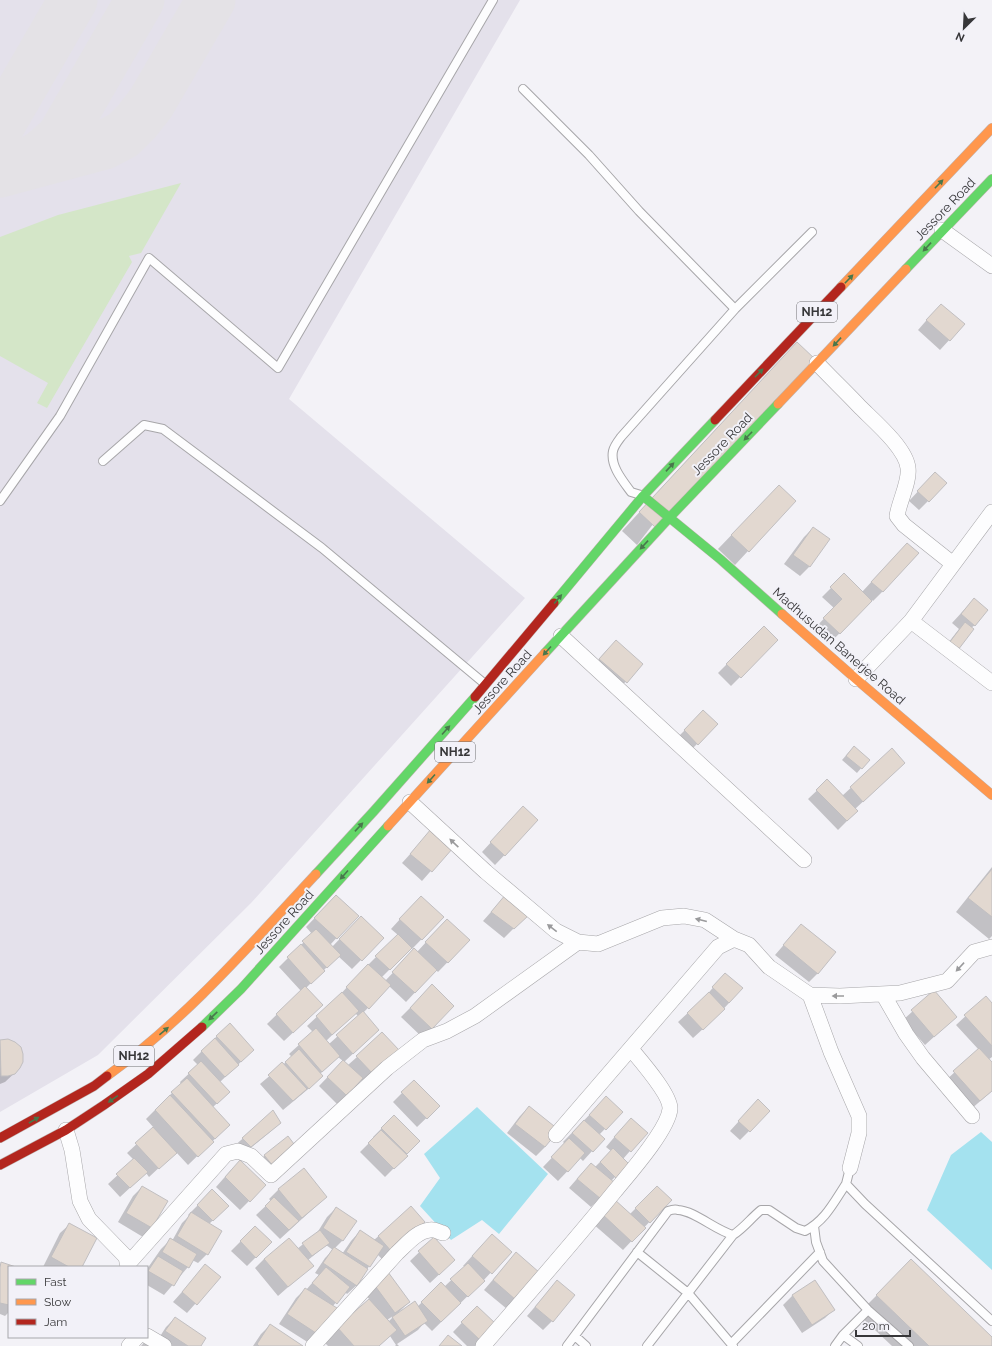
<svg xmlns="http://www.w3.org/2000/svg" width="992" height="1346" font-family="Raleway,sans-serif">
  <style>
    .built { fill: #e4e1eb }
    .green { fill: #d4e6c8 }
    .water { fill: #a4e2ef }
    .shadow { fill: #0003; fill-rule: evenodd }
    .lines { fill: none; stroke-linecap: round; stroke-linejoin: round }
    .taxiway { stroke: #e4e2e6; stroke-width: 49 }
    .building { fill: #e2d8d0; stroke: #c1bfc1 }
    .lane-casing { stroke: #a7a6a9; stroke-width: 10 }
    .street-casing { stroke: #a7a6a9; stroke-width: 16 }
    .fast-casing { stroke: #bfb3af; stroke-width: 10 }
    .slow-casing { stroke: #bfb3af; stroke-width: 10 }
    .jam-casing { stroke: #bfb3af; stroke-width: 10 }
    .lane { stroke: #fdfdfe; stroke-width: 8 }
    .street { stroke: #fdfdfe; stroke-width: 15 }
    .fast { stroke: #63d668; stroke-width: 9 }
    .slow { stroke: #ff974d; stroke-width: 9 }
    .jam { stroke: #b3261e; stroke-width: 9 }
    .oneway { fill: #49774c }
    .oneway2 { fill: #9a9a9c }
    .labels { text-anchor: middle; dominant-baseline: central; stroke-width: 4; stroke-linejoin: round; paint-order: stroke }
    .shield { fill: #f2f1f8; stroke: #6f6f72; stroke-width: 1 }
    .shield-label { font-size: 12px; font-weight: bold; fill: #373739 }
    .street-label { font-size: 13px; fill: #373739; stroke: #f2f1f8 }
  </style>
  <rect width="100%" height="100%" fill="#f3f2f7"/>
  <!-- built -->
  <path class="built" d="M0 0H520L289 399 525 598 251 903 98 1055 0 1112Z"/>
  <!-- green -->
  <path class="green" d="M181 183 141 253 129 256 132 262 47 408 37 403 48 383 0 356V237L58 215Z"/>
  <!-- water -->
  <path class="water" d="M477 1107 548 1174 499 1234 482 1220 451 1240 420 1206 440 1178 424 1154Z
    M981 1132 992 1142V1270L927 1210 951 1155Z"/>
  <!-- shadow -->
  <path class="shadow" d="M932 314 964 324 940 350 918 330Z
    M779 361 637 545 622 531Z
    M935 473 928 501 919 510 909 501Z
    M765 500 748 551 735 565 718 549Z
    M813 528 829 539 809 567 800 576 784 564 804 537Z
    M898 553 918 554 882 592 873 601 872 600 830 643 815 628 834 608 822 597 844 575 862 592Z
    M974 599 975 625 945 647 959 629 952 623Z
    M764 627 777 640 731 686 718 673Z
    M607 650 642 664 617 691 591 668Z
    M703 712 717 724 688 753 675 740Z
    M892 750 895 772 855 809 857 811 838 830 808 799 827 781 842 796Z
    M849 752 868 760 857 773 842 760Z
    M514 817 537 821 495 865 482 852Z
    M431 831 451 848 422 881 402 863Z
    M992 867V936L989 939 956 912Z
    M506 895 518 924 504 938 483 921Z
    M336 896 357 916 330 945 332 947 352 926 383 938 352 969 338 956 306 988 313 1014 284 1041 267 1024 301 991 279 967 312 934 306 927Z
    M412 906 443 917 412 949 411 948 381 978 385 981 406 959 417 952 438 929 469 940 438 972 436 970 406 1002 389 986 363 1013 369 1039 344 1062 348 1065 357 1057 398 1050 363 1082 361 1080 337 1104 319 1086 343 1061 338 1057 320 1074 313 1085 283 1110 260 1084 292 1057 289 1054 313 1032 307 1026 338 997 359 974 398 935 391 929ZM355 1013 359 1017 329 1044 326 1041Z
    M801 925 818 973 809 982 775 955Z
    M717 983 729 1003 715 1018 693 1038 678 1022 704 998Z
    M934 992 956 1017 925 1045 903 1020Z
    M423 995 453 1006 423 1038 401 1017Z
    M986 997 992 1004V1057L988 1060 992 1064V1091L970 1110 945 1081 979 1050 956 1025Z
    M217 1036 244 1059 220 1082 229 1092 213 1107 220 1134 188 1165 176 1152 149 1177 146 1173 120 1197 108 1184 134 1160 127 1153 154 1128 146 1119 181 1084 180 1082 198 1065 193 1060Z
    M1 1040 20 1068 5 1082 0 1084V1041Z
    M414 1081 439 1106 417 1127 393 1102Z
    M529 1107 545 1147 536 1156 507 1133 520 1116Z
    M597 1107 621 1112 599 1135 603 1139 583 1161 580 1158 558 1181 543 1167 565 1144 563 1142Z
    M749 1110V1131L740 1140 730 1131Z
    M273 1112 280 1123 270 1132 241 1156 233 1147Z
    M394 1116 419 1141 405 1155 406 1156 385 1177 360 1152 374 1138 373 1137Z
    M622 1128 630 1151 623 1159 628 1164 611 1181 600 1198 591 1207 569 1188 582 1173 595 1167 611 1151 606 1147Z
    M296 1148 264 1175 256 1164 265 1155Z
    M231 1170 265 1185 240 1210 216 1187Z
    M303 1170 326 1197 280 1239 256 1215 271 1201 269 1199 278 1190Z
    M142 1187 152 1227 143 1237 118 1222 133 1196Z
    M657 1187 670 1200 623 1250 592 1223 605 1209 630 1214Z
    M212 1191 228 1206 209 1224 207 1254 198 1263 192 1260 188 1267 164 1295 147 1285V1269L161 1249 170 1240 172 1241 182 1223 189 1216 188 1215Z
    M336 1208 356 1221 342 1241 334 1249 342 1254 351 1241 360 1231 374 1240 411 1208 424 1222 383 1260 377 1254 357 1285 347 1294 345 1292 332 1307 309 1343 279 1324 296 1298 305 1289 306 1290 319 1275 315 1273 325 1258 333 1250 326 1245 307 1261 312 1266 278 1296 255 1268 264 1259 297 1249 317 1233 327 1217Z
    M70 1224 81 1267H43L60 1233Z
    M255 1227 271 1242 247 1266 231 1251Z
    M434 1238 445 1269 430 1283 410 1261Z
    M483 1244 510 1252 482 1282 432 1331 424 1323 418 1330 397 1344 399 1346H395L396 1345 390 1336 379 1346H328L324 1342 370 1300 364 1293 373 1284 409 1302 398 1313V1314L417 1307 441 1284 444 1287 465 1267 463 1266ZM393 1316V1317L388 1322 387 1320Z
    M516 1253 539 1273 507 1309 484 1290Z
    M911 1261 992 1338V1346H892L858 1314Z
    M2 1264 13 1267H9V1312L5 1316 0 1314V1265Z
    M205 1266 219 1277 187 1313 173 1302Z
    M557 1281 552 1321 543 1330 527 1316Z
    M815 1281 834 1309 825 1318 802 1333 783 1305 792 1296Z
    M477 1307 480 1341 475 1346H467L453 1332Z
    M175 1318 200 1346H166L157 1341 166 1327Z
    M270 1325 302 1346H253L261 1334Z
    M148 1338 160 1346H141Z"/>
  <g class="lines">
    <!-- taxiway -->
    <path class="taxiway" d="M0 126 73 0
      M24 165 43 153 61 137 140 0
      M0 173 104 145 123 135 137 121 151 103 211 0"/>
  </g>
  <!-- building -->
  <path class="building" d="M941 304 965 324 950 341 926 320Z
    M797 342 816 360 655 527 639 512Z
    M935 472 947 483 929 502 917 491Z
    M779 485 796 501 749 552 731 535Z
    M813 527 830 539 810 567 793 555Z
    M907 543 919 553 883 592 871 582Z
    M844 573 872 601 840 634 823 618 842 599 830 587Z
    M974 598 988 610 975 626 961 614Z
    M965 622 974 629 958 650 949 643Z
    M764 626 778 640 741 678 726 664Z
    M616 640 643 664 627 683 599 659Z
    M703 710 718 724 698 745 684 730Z
    M854 746 870 760 862 769 846 756Z
    M892 748 905 763 863 802 850 787Z
    M827 779 858 811 847 821 816 790Z
    M523 806 538 820 505 856 490 842Z
    M431 829 453 848 432 872 410 854Z
    M992 869V917L968 898Z
    M506 894 529 915 514 929 491 912Z
    M336 895 359 916 337 939 314 918Z
    M421 896 444 917 422 940 399 919Z
    M361 916 384 938 362 961 339 939Z
    M447 919 470 940 448 963 425 942Z
    M801 924 836 952 818 974 783 945Z
    M316 929 341 955 327 968 302 941Z
    M398 934 412 948 390 970 375 956Z
    M301 944 325 971 311 984 287 957Z
    M414 948 437 970 415 993 392 972Z
    M368 964 391 985 369 1009 346 987Z
    M725 973 743 988 729 1003 712 987Z
    M432 984 454 1006 432 1029 410 1008Z
    M305 986 323 1005 293 1033 276 1014Z
    M934 990 957 1017 934 1037 911 1010Z
    M342 992 359 1011 332 1035 316 1016Z
    M709 992 725 1009 703 1030 687 1013Z
    M986 996 992 1003V1046L964 1015Z
    M363 1011 379 1030 353 1054 336 1035Z
    M230 1023 254 1050 241 1062 216 1036Z
    M316 1028 340 1056 322 1072 298 1044Z
    M382 1032 399 1050 373 1074 356 1056Z
    M215 1038 239 1065 225 1077 201 1051Z
    M8 1039 15 1042 21 1047 23 1054V1062L20 1068 15 1074 8 1076H1L0 1040Z
    M979 1048 992 1062V1091L980 1101 953 1071Z
    M299 1049 323 1076 309 1089 285 1062Z
    M343 1060 363 1078 347 1096 327 1077Z
    M201 1061 230 1092 217 1104 188 1073Z
    M282 1062 307 1089 293 1101 268 1075Z
    M187 1078 230 1125 215 1139 171 1092Z
    M414 1080 440 1106 427 1119 401 1092Z
    M170 1095 214 1142 198 1157 155 1110Z
    M606 1096 623 1112 606 1130 589 1115Z
    M758 1099 770 1111 750 1132 738 1121Z
    M529 1106 559 1130 545 1147 515 1124Z
    M273 1110 281 1123 251 1147 242 1138Z
    M394 1115 420 1141 407 1154 381 1128Z
    M631 1118 648 1133 631 1152 614 1137Z
    M584 1120 605 1139 593 1152 572 1133Z
    M153 1127 177 1153 159 1169 135 1143Z
    M381 1130 408 1156 394 1169 368 1143Z
    M288 1136 297 1148 274 1167 264 1155Z
    M569 1138 585 1153 568 1172 551 1157Z
    M613 1148 629 1164 616 1178 600 1162Z
    M134 1158 148 1172 130 1188 116 1174Z
    M240 1160 266 1185 250 1202 225 1177Z
    M591 1163 615 1183 601 1199 577 1179Z
    M304 1168 327 1197 302 1218 278 1189Z
    M142 1186 168 1201 152 1228 126 1213Z
    M657 1186 672 1200 650 1223 635 1208Z
    M212 1189 229 1206 213 1221 197 1205Z
    M274 1197 299 1221 289 1230 265 1206Z
    M614 1199 646 1228 632 1242 601 1213Z
    M411 1206 425 1222 392 1252 378 1236Z
    M336 1207 357 1221 343 1241 323 1228Z
    M191 1212 222 1231 208 1255 177 1236Z
    M69 1223 97 1238 82 1267H69L51 1257Z
    M255 1226 272 1242 256 1258 240 1241Z
    M320 1230 330 1243 312 1256 302 1243Z
    M360 1230 384 1246 370 1267 346 1252Z
    M492 1234 512 1252 492 1274 472 1256Z
    M434 1237 455 1260 439 1275 418 1251Z
    M170 1238 197 1254 189 1268 162 1252Z
    M289 1238 314 1266 288 1287 264 1259Z
    M334 1247 368 1269 357 1286 323 1263Z
    M516 1252 540 1273 516 1300 493 1280Z
    M158 1256 183 1271 174 1286 148 1271Z
    M911 1259 992 1337V1346H929L876 1295Z
    M1 1262 16 1267H9V1305L0 1303V1267Z
    M468 1263 485 1281 468 1297 450 1279Z
    M205 1264 221 1277 197 1305 182 1292Z
    M326 1267 350 1287 337 1304 312 1283Z
    M388 1272 410 1302 395 1313 373 1283Z
    M557 1280 575 1295 553 1322 535 1307Z
    M815 1280 835 1310 812 1325 792 1295Z
    M441 1282 461 1303 441 1322 421 1302Z
    M305 1288 337 1308 319 1335 287 1314Z
    M369 1299 397 1330 379 1346H354L337 1327Z
    M415 1301 428 1321 405 1336 392 1317Z
    M477 1306 496 1324 481 1341 461 1322Z
    M175 1317 206 1338 201 1346H188L165 1331Z
    M270 1324 303 1346H259L257 1344Z
    M448 1335 462 1346H439Z"/>
  <g class="lines">
    <defs>
      <path id="lane" d="M523 89 589 155 639 211 735 309
        M103 461 144 425 163 429 322 548 485 684
        M641 495 631 492C623 481 610 466 613 451 614 446 618 441 621 437L735 309 812 232
        M0 501 60 416 149 258 278 368 493 0
        M850 1168 846 1184 865 1204 992 1321
        M814 1226 816 1242 823 1261 868 1310 909 1346
        M637 1252 688 1293 733 1346
        M575 1336 586 1346
        M731 1344 820 1252
        M567 1346 668 1211C671 1210 675 1209 678 1210 695 1211 715 1230 733 1235 744 1228 751 1218 761 1210H769L796 1228 805 1231C825 1221 834 1202 846 1184
        M647 1346 733 1235
        M835 1346 843 1335
        M858 1346 843 1335 868 1310"/>
      <path id="street" d="M942 230 992 266
        M817 363C831 378 846 392 860 407 874 421 906 448 908 468 910 481 899 502 897 516L904 525 953 564
        M911 621 992 683
        M561 636 804 860
        M856 679 911 621 992 512
        M410 802 486 872 556 931 578 942 598 944 662 918 684 916 705 920 734 939 749 945 769 967 810 995 840 996 900 993 947 981 974 952 992 947
        M883 994 906 1034 923 1058 972 1116
        M810 995 831 1052 859 1116V1133L850 1168
        M66 1130 72 1150 80 1201 89 1219 126 1257 128 1267
        M556 1135 718 947 734 939
        M128 1264 226 1154 238 1151 251 1156 271 1175 387 1068 423 1040 447 1031 475 1016 578 942
        M147 1336 164 1346
        M129 1346 137 1337
        M313 1346 397 1253C406 1245 417 1231 430 1230 434 1229 439 1232 443 1233
        M483 1346C527 1295 572 1244 615 1191 629 1174 668 1130 670 1109 671 1095 640 1060 631 1049"/>
      <path id="fast" d="M906 269 992 179
        M643 496 720 559 782 614
        M554 603 643 496 715 420
        M545 653 670 517 778 404
        M316 874 374 811 475 697
        M202 1027 241 989 388 826"/>
      <path id="slow" d="M841 287 992 128
        M778 404 906 269
        M782 614 856 679 992 795
        M388 826 545 653
        M107 1076C186 1019 250 945 316 874"/>
      <path id="jam" d="M715 420 841 287
        M475 697 554 603
        M0 1138 94 1086 107 1076
        M0 1165 66 1130 104 1105 148 1074 202 1027"/>
    </defs>
    <!-- lane casing -->
    <use href="#lane" class="lane-casing"/>
    <!-- street casing -->
    <use href="#street" class="street-casing"/>
    <!-- fast casing -->
    <use href="#fast" class="fast-casing"/>
    <!-- slow casing -->
    <use href="#slow" class="slow-casing"/>
    <!-- jam casing -->
    <use href="#jam" class="jam-casing"/>
    <!-- lane -->
    <use href="#lane" class="lane"/>
    <!-- street -->
    <use href="#street" class="street"/>
    <!-- fast -->
    <use href="#fast" class="fast"/>
    <!-- slow -->
    <use href="#slow" class="slow"/>
    <!-- jam -->
    <use href="#jam" class="jam"/>
  </g>
  <!-- one-way arrows -->
  <defs><path id="oneway-solid" d="M-6-.8H1V-3.2L6.5 0L1 3.2V.8H-6Z"/></defs>
  <g class="oneway">
    <use href="#oneway-solid" transform="translate(939 184) rotate(-46)"/>
    <use href="#oneway-solid" transform="translate(927 247) rotate(133)"/>
    <use href="#oneway-solid" transform="translate(849 279) rotate(-46)"/>
    <use href="#oneway-solid" transform="translate(837 342) rotate(133)"/>
    <use href="#oneway-solid" transform="translate(759 373) rotate(-46)"/>
    <use href="#oneway-solid" transform="translate(748 436) rotate(134)"/>
    <use href="#oneway-solid" transform="translate(670 467) rotate(-47)"/>
    <use href="#oneway-solid" transform="translate(644 545) rotate(133)"/>
    <use href="#oneway-solid" transform="translate(558 599) rotate(-50)"/>
    <use href="#oneway-solid" transform="translate(547 651) rotate(132)"/>
    <use href="#oneway-solid" transform="translate(446 730) rotate(-48)"/>
    <use href="#oneway-solid" transform="translate(431 779) rotate(132)"/>
    <use href="#oneway-solid" transform="translate(359 827) rotate(-47)"/>
    <use href="#oneway-solid" transform="translate(344 875) rotate(132)"/>
    <use href="#oneway-solid" transform="translate(213 1016) rotate(136)"/>
    <use href="#oneway-solid" transform="translate(164 1031) rotate(-40)"/>
    <use href="#oneway-solid" transform="translate(113 1099) rotate(145)"/>
    <use href="#oneway-solid" transform="translate(34 1120) rotate(-30)"/>
  </g>
  <g class="oneway2">
    <use href="#oneway-solid" transform="translate(454 843) rotate(-137)"/>
    <use href="#oneway-solid" transform="translate(701 920) rotate(-166)"/>
    <use href="#oneway-solid" transform="translate(552 928) rotate(-142)"/>
    <use href="#oneway-solid" transform="translate(960 967) rotate(133)"/>
    <use href="#oneway-solid" transform="translate(838 996) rotate(-180)"/>
  </g>
  <g class="labels">
    <!-- shield labels -->
    <g class="shield">
      <rect x="797" y="302" width="40" height="20" rx="3"/>
      <rect x="435" y="742" width="40" height="20" rx="3"/>
      <rect x="114" y="1046" width="40" height="20" rx="3"/>
    </g>
    <g class="shield-label">
      <text x="817" y="312">NH12</text>
      <text x="455" y="752">NH12</text>
      <text x="134" y="1056">NH12</text>
    </g>
    <!-- street labels -->
    <g class="street-label">
      <text transform="translate(945 209) rotate(-46)">Jessore Road</text>
      <text transform="translate(722 444) rotate(-46)">Jessore Road</text>
      <text transform="translate(839 646) rotate(41)">Madhusudan Banerjee Road</text>
      <text transform="translate(502 682) rotate(-48)">Jessore Road</text>
      <text transform="translate(284 922) rotate(-48)">Jessore Road</text>
    </g>
  </g>
  <!-- legend -->
  <rect x="8" y="1266" width="140" height="72" fill="#f2f1f8" stroke="#a7a7ac"/>
  <rect x="16" y="1279" width="20" height="6" fill="#63d668" stroke="#a7a7ac"/>
  <text x="44" y="1286" font-size="12" fill="#373739">Fast</text>
  <rect x="16" y="1299" width="20" height="6" fill="#ff974d" stroke="#a7a7ac"/>
  <text x="44" y="1306" font-size="12" fill="#373739">Slow</text>
  <rect x="16" y="1319" width="20" height="6" fill="#b3261e" stroke="#a7a7ac"/>
  <text x="44" y="1326" font-size="12" fill="#373739">Jam</text>
  <!-- north arrow -->
  <g transform="translate(964 28) rotate(204)" stroke="#f2f1f8" stroke-width="3" paint-order="stroke">
  <path d="M0-3L7 15L0 10L-7 15Z" fill="#373739"/>
  <text y="-6" font-size="11" font-weight="bold" text-anchor="middle" fill="#373739">N</text>
  </g>
  <!-- scale -->
  <path d="M856 1330v6h54v-6" fill="none" stroke="#373739" stroke-width="2"/>
  <text x="862" y="1330" font-size="12" fill="#373739" stroke="#f2f1f8" stroke-width="3" paint-order="stroke">20 m</text>
</svg>
